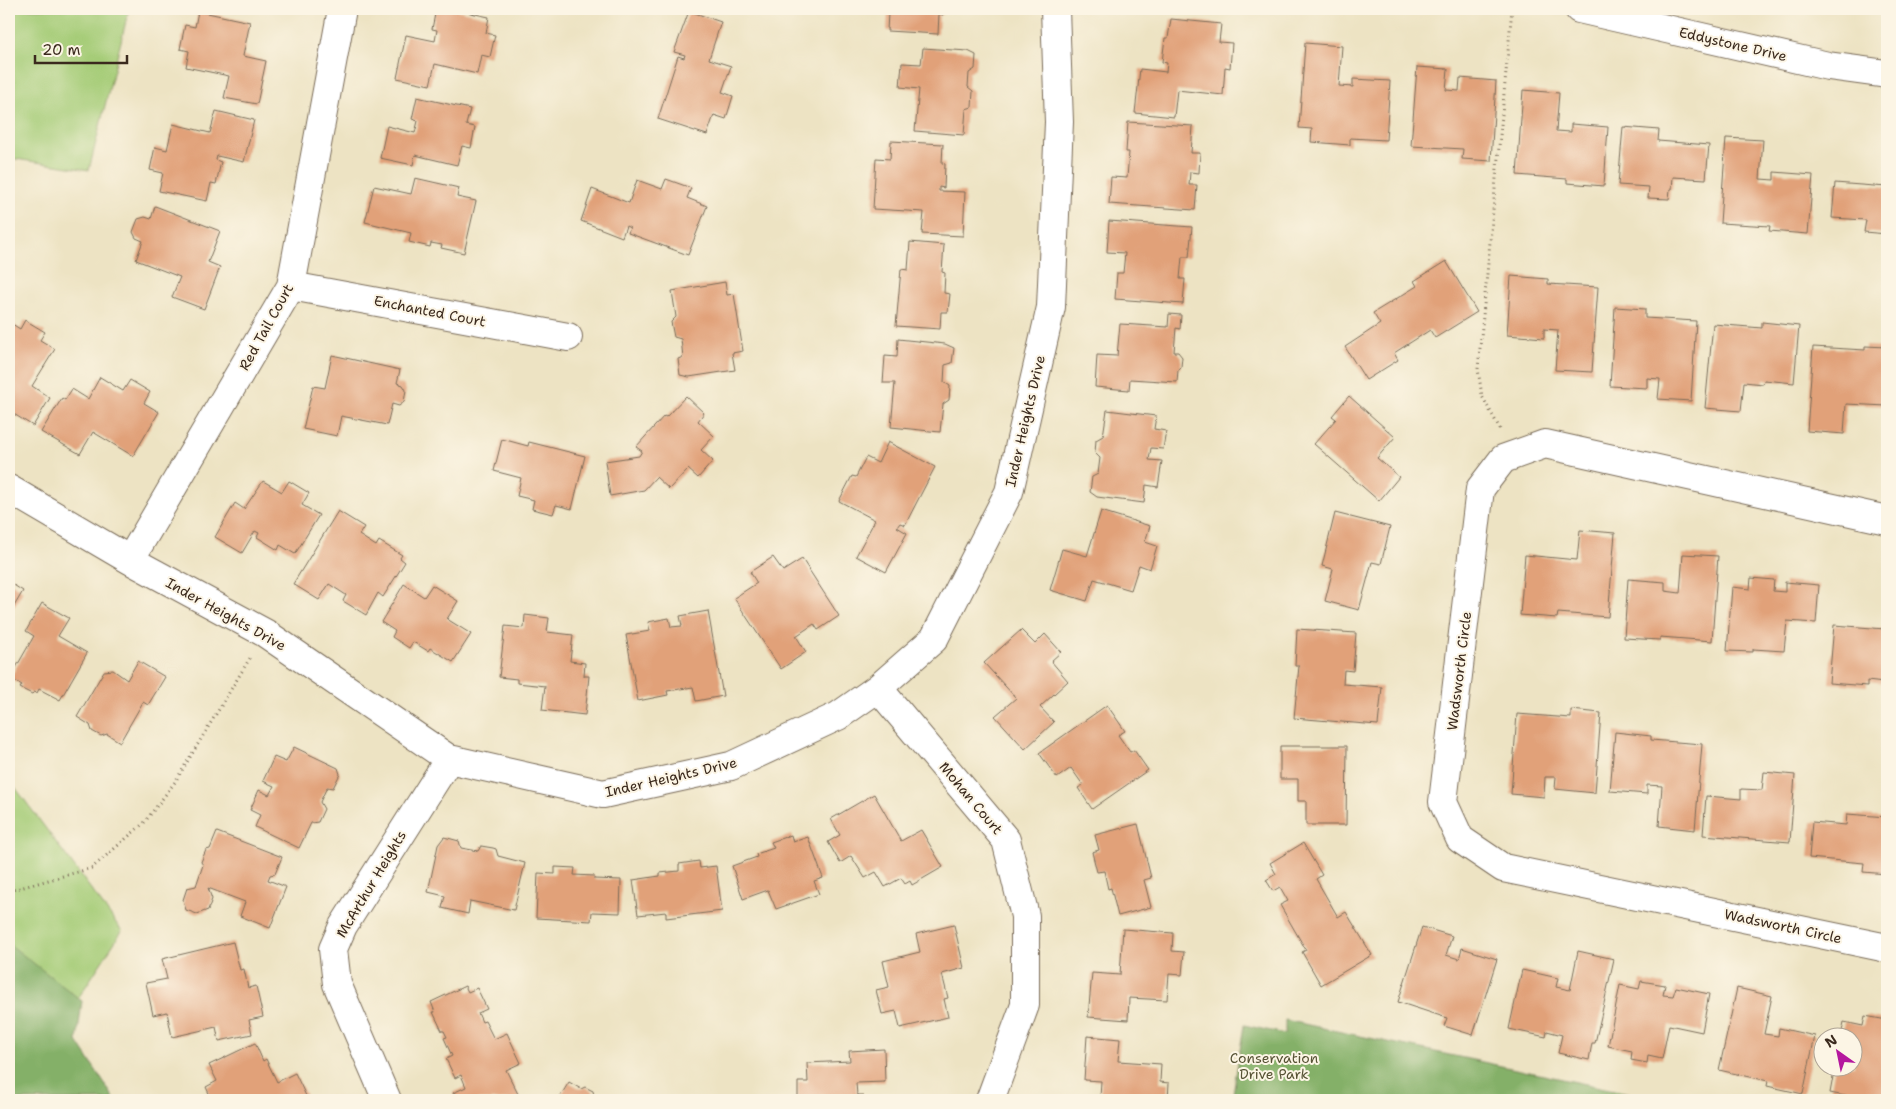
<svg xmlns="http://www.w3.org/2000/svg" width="1896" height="1109" font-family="'Shantell Sans',sans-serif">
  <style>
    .green { fill: #a5cc77; stroke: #707b4a }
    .forest { fill: #84b068; stroke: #606d43 }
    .building { fill: #e1a179 }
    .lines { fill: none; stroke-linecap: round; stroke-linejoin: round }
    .minor-casing { stroke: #796b58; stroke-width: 30 }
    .path { stroke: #796b58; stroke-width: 3; stroke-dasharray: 1 4; stroke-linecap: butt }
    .minor { stroke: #fff; stroke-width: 28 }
    .labels { text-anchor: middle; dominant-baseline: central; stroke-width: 4; stroke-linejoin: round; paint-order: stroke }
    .street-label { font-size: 14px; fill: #3b2a1e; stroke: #fcf5e5 }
    .park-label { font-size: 14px; fill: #565234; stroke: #fcf5e5 }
  </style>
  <rect width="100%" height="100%" fill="#fcf5e5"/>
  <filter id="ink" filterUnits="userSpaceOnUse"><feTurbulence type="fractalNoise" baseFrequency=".02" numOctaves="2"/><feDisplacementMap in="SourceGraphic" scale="10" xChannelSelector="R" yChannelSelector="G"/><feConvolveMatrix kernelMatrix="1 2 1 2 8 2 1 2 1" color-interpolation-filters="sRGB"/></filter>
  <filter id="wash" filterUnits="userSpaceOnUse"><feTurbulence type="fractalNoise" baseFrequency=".0096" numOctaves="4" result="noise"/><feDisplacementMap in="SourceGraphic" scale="20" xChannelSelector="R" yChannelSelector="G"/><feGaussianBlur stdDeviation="1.12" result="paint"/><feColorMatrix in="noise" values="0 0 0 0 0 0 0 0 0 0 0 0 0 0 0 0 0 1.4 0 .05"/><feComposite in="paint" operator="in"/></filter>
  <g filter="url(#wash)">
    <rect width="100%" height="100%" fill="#ede3c3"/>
    <!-- green -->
    <path class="green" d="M9 9H129L89 170 9 158Z
      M9 779 122 931 26 1078 9 1100Z"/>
    <!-- forest -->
    <path class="forest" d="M9 944 82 1001 77 1041 115 1100H9Z
      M1285 1020 1661 1100H1232L1244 1025 1285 1034Z"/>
    <g id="blocks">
      <!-- building -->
      <path class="building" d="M436 9H452L489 17 486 33 495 35 490 57 481 55 477 74 435 64 430 85 397 78 406 35 435 41 437 30 432 29Z
        M875 9H943V15L939 14 938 34 887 31 888 13 875 12Z
        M198 11 250 22 243 56 266 61 257 104 224 98 229 76 186 67 189 51 180 49 185 25 195 27Z
        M689 11 721 22 709 59 731 66 722 92 733 96 726 119 714 115 707 135 658 119 678 56 684 58 685 55 674 52Z
        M1171 19 1221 24 1219 42 1232 43 1230 68 1225 67 1223 95 1177 90 1174 117 1135 113 1140 69 1166 72 1167 63 1162 62 1165 38H1168Z
        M1305 43 1342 46 1339 86 1353 87V79L1390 81 1386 140 1350 138V145L1311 142 1312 129 1299 128Z
        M923 48 968 51 976 55 975 69 969 73 968 87 973 91 972 107 966 109 964 135 915 131 919 89 900 87 902 63 921 64Z
        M1417 67 1448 69 1446 90 1459 91 1460 78 1496 81 1491 161 1462 159 1463 149 1411 146Z
        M1523 90 1559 93 1556 131 1571 132V124L1608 127 1604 186 1567 183V179L1517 175Z
        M417 97 470 109 466 125 475 127 471 148 462 146 457 165 415 155 413 165 380 158 387 126 415 133 418 121 412 119Z
        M216 111 254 120 244 162 217 156 216 160 221 162 216 184 211 183 207 201 159 191 163 173 150 170 155 147 167 150 173 124 210 133Z
        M1128 122 1193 126 1191 153H1200L1199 173 1190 172 1189 185H1197L1195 210 1109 204 1111 177 1127 178 1129 152H1126Z
        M1623 127 1659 130 1658 141 1709 145 1706 179 1673 177 1672 189H1670L1669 199 1648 198 1649 187 1618 185Z
        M1726 138 1763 140 1760 179 1774 180V172L1813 175 1808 234 1769 231 1770 226 1720 223Z
        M891 141 943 144 942 163 945 164 944 188 939 187V191L965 192 963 236 922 234 924 212 873 209 876 158 890 159Z
        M415 178 459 188 457 197 476 201 464 253 441 248 442 245 431 243 430 247 409 242 411 233 365 222 374 186 411 194Z
        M666 179 691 188 687 198 707 206 688 255 628 233 630 228 626 226 622 237 581 221 592 189 629 203 637 180 662 189Z
        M1835 183 1887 187V234L1864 232 1866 220 1832 218Z
        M155 206 220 231 208 262 220 267 204 309 172 297 180 277 136 260 143 241 136 238 133 232 138 219 145 217 151 219Z
        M1109 221 1192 227 1189 257H1182L1180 279H1185L1183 304 1115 299 1117 273H1123L1125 253 1107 252Z
        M910 242 944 245 942 272 945 273 944 293 950 294 948 312H941L940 329 896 326 901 269 908 270Z
        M1446 261 1477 312 1435 338 1430 330 1394 353 1398 360 1366 380 1345 347 1380 324 1373 313 1417 286 1414 281Z
        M1511 276 1548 279V284L1598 287 1592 372 1555 370 1558 330 1544 329V338L1507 335Z
        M725 282 727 295 734 294 743 351 732 353 735 370 689 377 680 375 678 359 683 357 681 339 674 337 671 322 676 317 672 291Z
        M1615 307 1645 309V318L1696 321 1691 401 1658 399 1660 379 1647 378V388L1610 386Z
        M1169 314 1181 315 1180 329 1176 328 1174 352H1178L1182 357 1181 367 1178 370 1177 382 1130 379 1129 390 1095 387 1097 355 1117 356 1120 324 1168 327Z
        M25 320 45 332 40 340 55 349 32 386 50 398 33 426 9 411V322L20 329Z
        M1762 322 1799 326 1794 383 1764 380 1763 384 1744 382 1741 411 1705 408 1713 324 1762 328Z
        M898 339 945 344 954 348 952 363 945 365 944 382 950 386 949 400 943 404 940 432 891 427 895 383H883L885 356 897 357Z
        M1865 346 1887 347V406L1846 404 1844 434 1807 431 1813 347 1865 350Z
        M332 355 400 370 397 383 403 385 406 390 404 402 399 406 392 404 387 425 341 416 337 436 303 429 313 386 325 388Z
        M100 377 123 391 130 380 150 392 144 403 159 412 133 456 93 432 80 454 41 432 62 398 65 400 72 389 88 399Z
        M686 396 704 413 698 421 714 436 701 450 713 461 698 478 688 469 669 489 656 477 644 490 610 496 605 461 639 456 642 451 636 447 664 416 666 417Z
        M1349 396 1395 437 1377 458 1399 477 1379 501 1314 444 1336 419 1332 416Z
        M1107 410 1156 416 1154 429 1166 431 1163 449 1151 448 1149 460 1162 461 1158 487 1146 485 1144 503 1097 497 1090 492 1092 477 1098 474 1100 458 1095 453 1096 440 1103 436Z
        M502 439 528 446 529 442 585 456 572 509 556 505 553 514 532 509 534 500 517 496 521 478 494 471Z
        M888 442 935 467 905 525 900 523 897 527 907 533 886 572 856 556 875 520 839 501 852 476 856 477 866 457 878 463Z
        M263 481 282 492 289 481 309 493 302 505 319 515 295 554 280 545 278 550 257 537 259 533 255 531 242 553 215 537 235 503 244 509Z
        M338 511 364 527 359 535 376 546 379 541 402 555 400 558 405 562 383 597 378 593 366 615 343 601 346 595 329 584 319 600 293 584Z
        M1101 511 1150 526 1145 542 1157 546 1150 569 1139 565 1131 590 1094 579 1087 601 1050 590 1062 549 1087 556Z
        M1335 513 1390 527 1381 564 1372 562 1359 610 1325 601 1333 569 1322 566Z
        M1580 530 1615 533 1608 617 1558 613 1557 618 1520 615 1525 555 1577 560Z
        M1683 554 1718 556 1712 641 1660 637V640L1624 638 1628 579 1665 582V591L1680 593Z
        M773 557 783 571 802 559 839 616 818 630 814 624 796 636 806 652 781 669 734 598 757 583 750 572Z
        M1751 578 1774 580 1773 591 1785 592V582L1819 585 1816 623 1787 621 1784 651 1753 649V652L1727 651 1732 587 1750 589Z
        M9 582 23 591 9 615Z
        M404 584 424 597 432 585 458 601 447 619 471 634 453 662 430 648 428 651 413 642 409 648 392 637 395 631 381 622Z
        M42 603 69 618 58 636 87 653 60 700 39 689 37 693 34 692 32 694 20 688 22 685 10 678 34 636 26 631Z
        M708 611 723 696 696 701 693 687 667 691 668 695 638 701 626 635 650 631 648 622 669 618 671 627 682 626 680 616Z
        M525 615 549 618 547 632 573 635 570 661 585 663 584 676H589L585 715 542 710 545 686 517 683V679L499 677 505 626 524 628Z
        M1886 624H1887V697H1883L1884 683 1867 681V686L1829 683 1834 625 1885 629Z
        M1297 629 1356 633 1353 671 1344 670 1343 684 1382 687 1378 725 1294 718 1299 666H1295Z
        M1021 630 1035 644 1045 634 1061 652 1051 661 1068 681 1040 707 1054 722 1025 749 995 716 1016 698 984 663Z
        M138 661 165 677 148 705 143 702 120 742 107 734 101 736 92 731 90 725 77 717 104 671 113 670 127 680Z
        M1107 705 1125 731 1118 735 1130 752 1134 750 1148 770 1092 809 1078 788 1083 785 1071 768 1057 778 1039 753Z
        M1571 710 1601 713 1595 793 1555 789 1556 777H1545L1544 797 1511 794 1517 714 1571 718Z
        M1615 732 1651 736V740L1702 744 1695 830 1659 826 1662 786 1647 785V794L1610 791Z
        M1280 746H1347L1346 825H1306V801H1298V779H1280Z
        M294 747 338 768 340 774 333 788 327 787 320 802 324 809 318 822 311 823 299 848 255 827 260 815 250 810 259 790 269 795 274 786 263 781 274 757 286 762Z
        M1764 772 1795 775 1790 842 1703 835 1706 796 1741 799V789L1762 790Z
        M874 794 901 841 921 830 943 867 912 885 910 881 905 884 901 878 885 887 876 872 865 878 851 856 840 863 828 842 840 835 831 819Z
        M1847 814 1887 817V874L1863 872 1864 863 1809 858 1812 822 1846 825Z
        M1138 824 1151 878 1144 880 1151 907 1118 916 1111 888 1108 889 1104 871 1097 872 1092 852 1099 850 1095 835Z
        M217 832 282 857 275 874 270 875 268 880 286 887 270 928 240 916 245 902 208 888 212 899 208 910 197 914 186 910 183 900 187 888 196 886 203 865 201 862 206 850 210 849Z
        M791 835 793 842 808 837 823 878 814 881 819 894 776 909 768 890 743 899 732 866 757 857 756 854 774 848 771 842Z
        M444 837 459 841 461 848 478 851 481 846 493 848 496 849 498 856 525 863 514 910 470 901 468 914 442 908 445 896 428 892 438 845Z
        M1303 843 1322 875 1316 879 1338 917 1346 912 1372 955 1321 985 1302 952 1306 950 1280 905 1288 901 1280 887 1273 891 1266 880 1276 874 1270 863Z
        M699 861 700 868 716 866 722 911 666 918V912L638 915 633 880 660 876V873L679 871V864Z
        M555 867 575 868 574 875 594 876V879L621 880 620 913 592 912 591 921 536 918 538 873 555 874Z
        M954 925 964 968 942 974 948 998 944 999 948 1017 900 1028 896 1011 882 1014 876 990 889 987 883 961 920 952 916 934Z
        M1422 927 1452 936 1446 955 1459 959 1462 948 1497 959 1473 1035 1444 1026 1447 1018 1398 1002Z
        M1123 929 1173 933 1172 951 1184 952 1182 975 1169 974 1167 1000 1129 998 1128 1020 1088 1017 1092 973 1120 975Z
        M233 942 240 970 244 969 248 988 256 986 263 1017 249 1020 252 1034 219 1041 216 1027 172 1037 167 1012 153 1015 146 983 167 979 162 959Z
        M1578 951 1614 959 1595 1043H1592L1589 1060 1558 1053 1562 1035 1547 1031 1546 1037 1509 1029 1522 970 1558 978 1556 987 1570 990Z
        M1641 981 1665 985 1663 995 1673 996 1676 987 1709 994 1702 1032 1669 1025 1662 1059 1648 1056 1647 1063 1631 1060 1632 1051 1608 1046 1620 985 1639 989Z
        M465 986 468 992 477 988 487 1009 478 1013 482 1022 485 1021 494 1039 507 1033 521 1063 506 1070 520 1098 515 1100H456L453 1093 466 1087 461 1075 455 1078 446 1059 452 1056 444 1038 447 1037 444 1031H442L433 1012H435L431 1002Z
        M1737 988 1772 996 1764 1034 1778 1036 1779 1028 1815 1036 1803 1094 1767 1086 1768 1081 1719 1070Z
        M1865 1016 1887 1020 1886 1031H1887V1100H1865L1830 1093 1835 1066H1854V1036H1841L1844 1022 1863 1026Z
        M1087 1036 1120 1039 1118 1061 1161 1064 1160 1082 1169 1083 1168 1100H1106V1098H1100L1101 1081 1084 1080Z
        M255 1043 263 1061 266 1059 277 1082 295 1073 308 1100H212L206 1087 217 1081 209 1065Z
        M884 1049 885 1082 856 1083 857 1095H863V1100H798V1082H808L807 1063 850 1061 849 1051Z
        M569 1082 581 1089 585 1087 593 1091 595 1100H558Z"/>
    </g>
  </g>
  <g filter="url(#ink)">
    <use href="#blocks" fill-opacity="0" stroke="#796b58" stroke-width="1"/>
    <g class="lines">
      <defs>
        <path id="minor" d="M1579 9 1828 66 1887 74
          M291 286 568 337
          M9 489 130 560 265 633 449 759 603 794 731 766 838 716 878 688 934 639 1009 492 1051 307 1059 122 1055 9
          M1887 520 1545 444 1503 459 1480 489 1443 802 1460 839 1503 868 1887 948
          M130 560 291 286 342 9
          M878 688 1006 840 1025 916V1005L990 1100
          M387 1100 337 984 333 949 343 926 449 759"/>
      </defs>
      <!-- minor casing -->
      <use href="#minor" class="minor-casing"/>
      <!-- path -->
      <path class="path" d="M1500 429 1482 396 1478 369 1512 9
        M9 891 92 868 144 823 175 782 250 658"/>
      <!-- minor -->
      <use href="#minor" class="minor"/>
    </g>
  </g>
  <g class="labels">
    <!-- street labels -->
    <g class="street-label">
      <text transform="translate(1733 44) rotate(13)">Eddystone Drive</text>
      <text transform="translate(430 311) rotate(11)">Enchanted Court</text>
      <text transform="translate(266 327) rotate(-61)">Red Tail Court</text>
      <text transform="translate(1025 421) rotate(-77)">Inder Heights Drive</text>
      <text transform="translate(226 614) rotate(29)">Inder Heights Drive</text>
      <text transform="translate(1459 671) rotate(-83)">Wadsworth Circle</text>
      <text transform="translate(671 777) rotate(-13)">Inder Heights Drive</text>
      <text transform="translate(971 798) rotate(50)">Mohan Court</text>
      <text transform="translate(371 884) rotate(-59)">McArthur Heights</text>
      <text transform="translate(1783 926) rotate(12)">Wadsworth Circle</text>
    </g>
    <!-- park labels -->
    <g class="park-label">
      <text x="1274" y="1058">Conservation<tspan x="1274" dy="16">Drive Park</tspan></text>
    </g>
  </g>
  <!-- margin -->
  <rect width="1896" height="1109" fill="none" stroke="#fcf5e5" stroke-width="30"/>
  <!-- north arrow -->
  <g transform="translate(1838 1052) rotate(327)"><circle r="24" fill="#fcf5e5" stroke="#afa495"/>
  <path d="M0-4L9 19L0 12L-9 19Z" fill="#b5179e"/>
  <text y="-8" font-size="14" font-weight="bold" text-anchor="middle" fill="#3b2a1e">N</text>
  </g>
  <!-- scale -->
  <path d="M35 55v8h92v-8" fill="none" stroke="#3b2a1e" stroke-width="2.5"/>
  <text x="42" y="55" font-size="15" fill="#3b2a1e" stroke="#fcf5e5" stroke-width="4" paint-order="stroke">20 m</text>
</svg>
